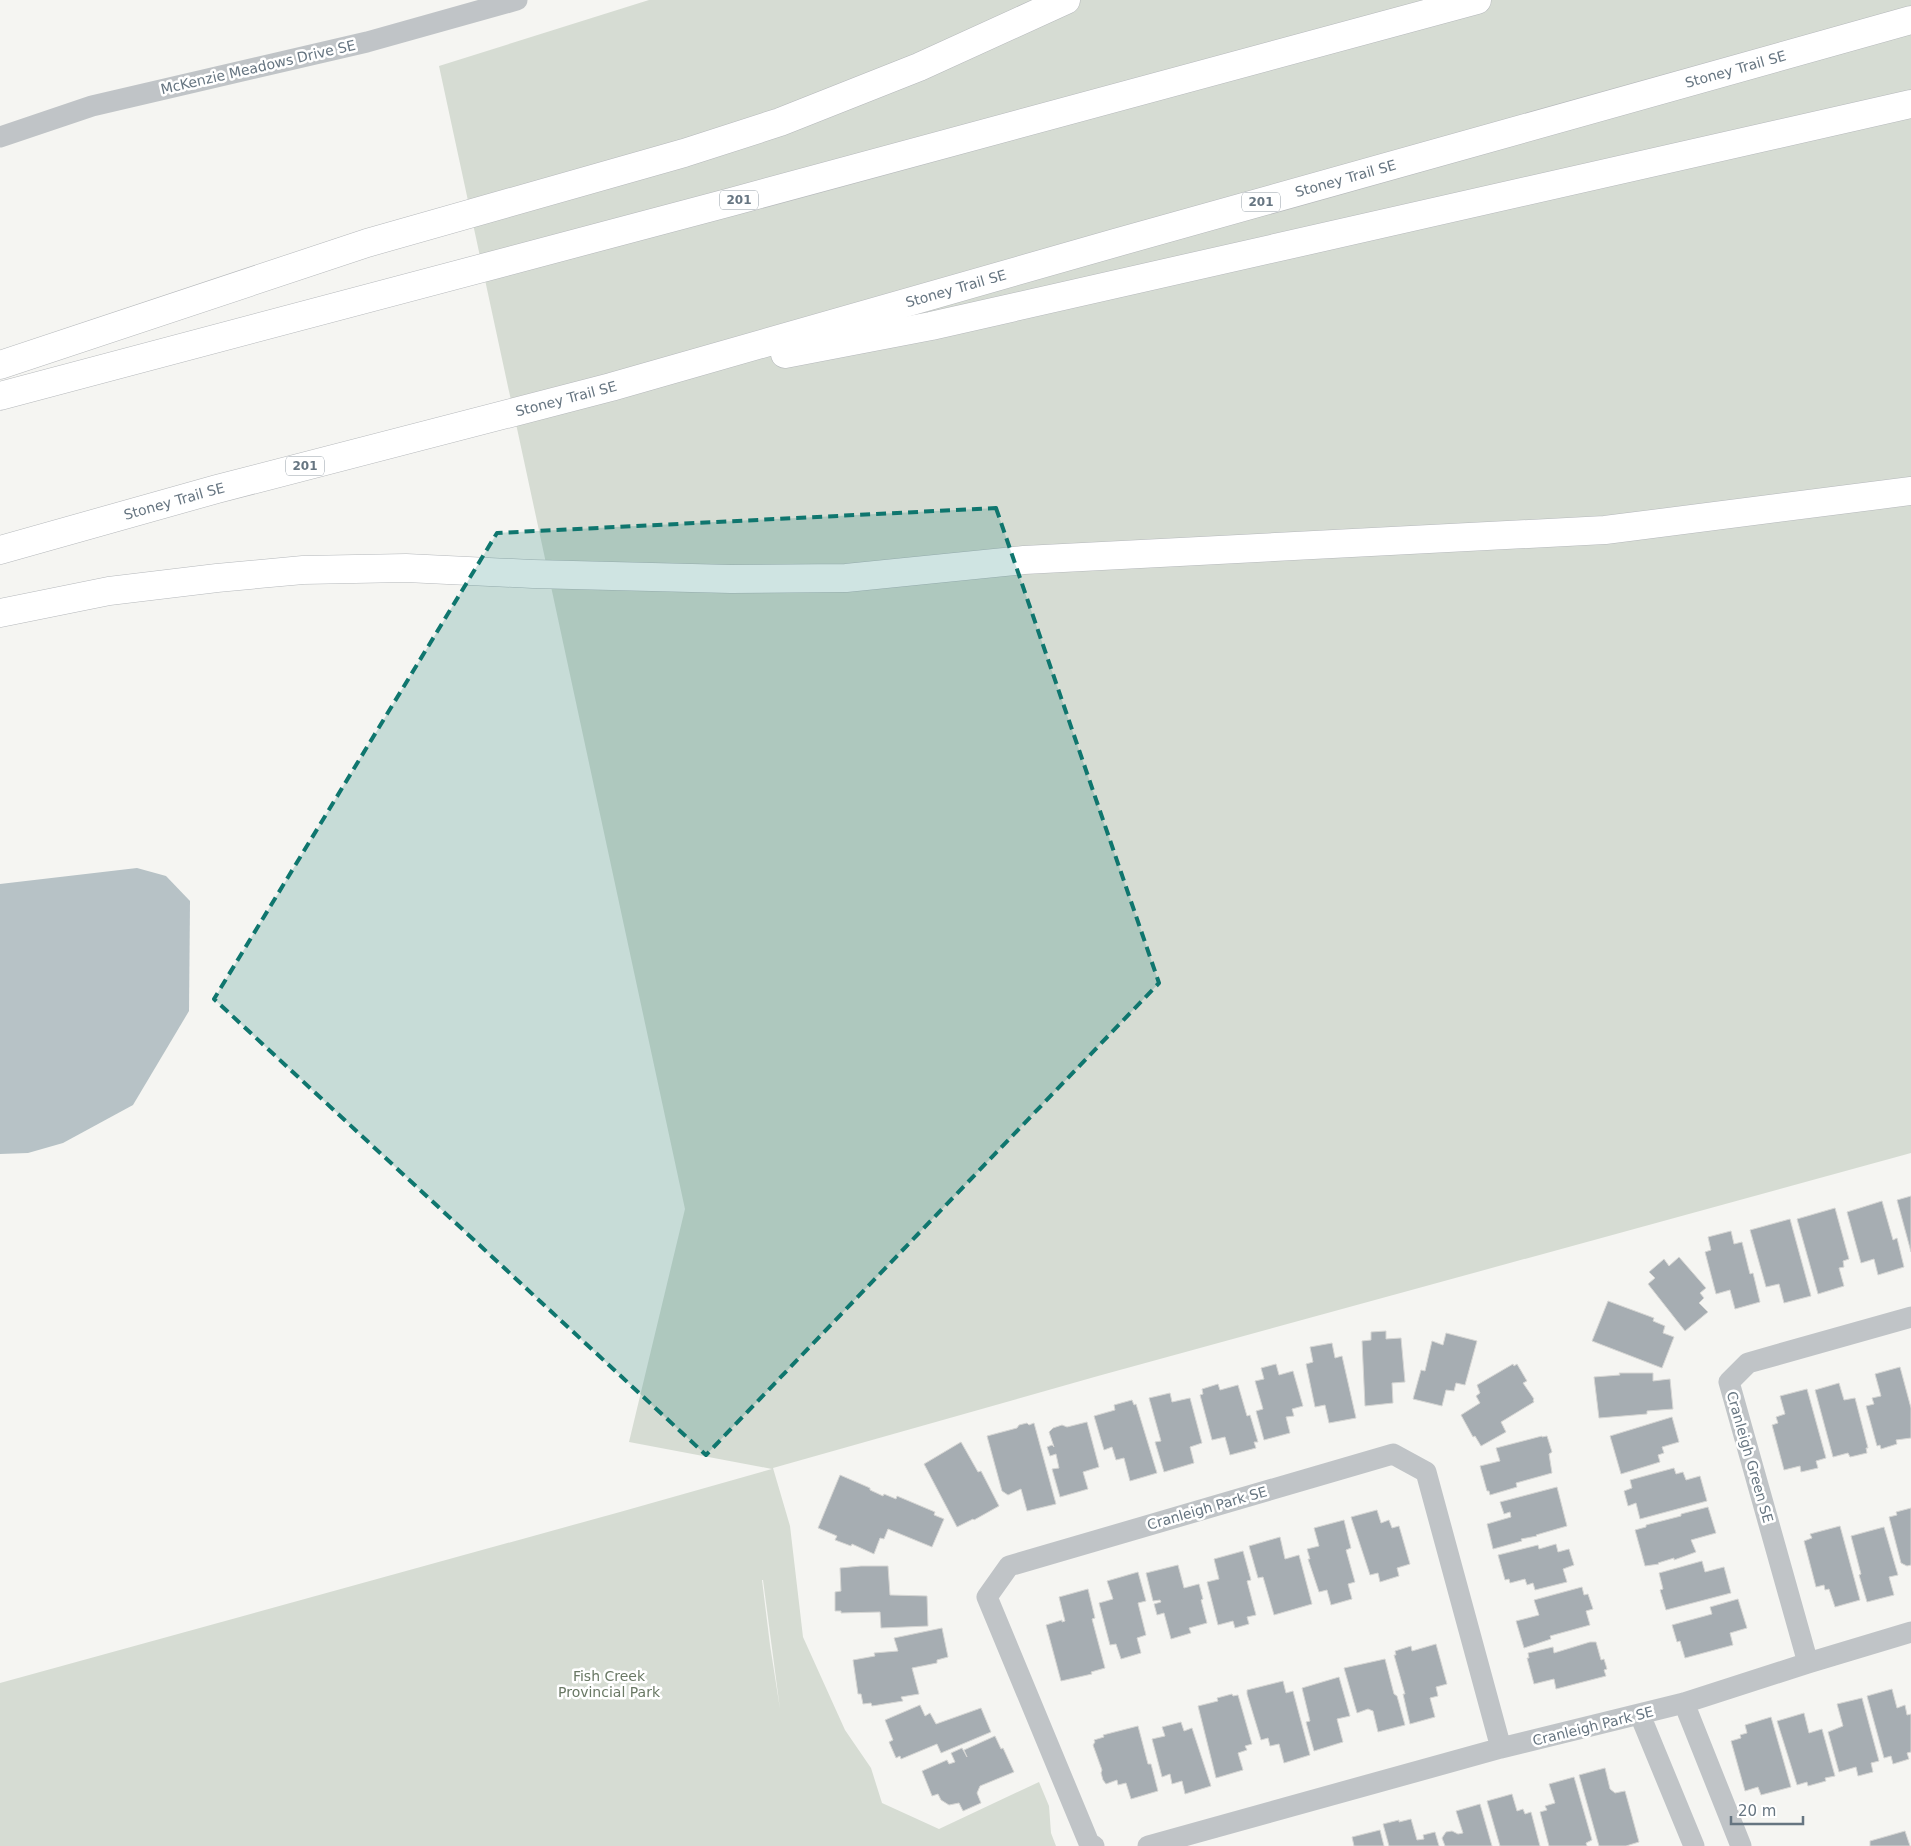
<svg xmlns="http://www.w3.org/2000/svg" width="1911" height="1846" font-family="'DejaVu Sans',sans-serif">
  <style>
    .green { fill: #d6dcd3; fill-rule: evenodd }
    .water { fill: #b7c2c6 }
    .building { fill: #a6adb2; stroke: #d6d6d4 }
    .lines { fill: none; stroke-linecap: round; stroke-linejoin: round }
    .highway-casing { stroke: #b5b8bb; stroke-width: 29 }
    .street { stroke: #c0c4c7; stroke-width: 21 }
    .highway { stroke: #fff; stroke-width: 28 }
    .marked { fill: #0f766e; fill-opacity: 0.2; stroke: #0f766e; stroke-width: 4; stroke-dasharray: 10 6; stroke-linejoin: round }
    .labels { text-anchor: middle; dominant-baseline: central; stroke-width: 5; stroke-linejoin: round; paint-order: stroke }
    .shield { fill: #fff; stroke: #949ea7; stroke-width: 1 }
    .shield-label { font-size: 12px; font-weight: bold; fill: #667581 }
    .street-label { font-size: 14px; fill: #667581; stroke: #fff }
    .park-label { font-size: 14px; fill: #697864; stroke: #fff }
  </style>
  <rect width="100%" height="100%" fill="#f5f5f2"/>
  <!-- green -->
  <path class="green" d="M649 0H1911V1153L1098 1376 773 1468 790 1526 803 1637 845 1730 871 1768 882 1803 939 1829 1039 1782 1049 1806 1051 1833 1056 1846H0V1683L620 1512 772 1469 629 1442 685 1209 439 66ZM762 1580H763L780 1709 770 1645Z"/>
  <!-- water -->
  <path class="water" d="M137 868 166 876 190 901 189 1011 133 1105 63 1143 28 1153 0 1154V884Z"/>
  <!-- building -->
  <path class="building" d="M1911 1196V1252L1897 1200Z
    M1882 1201 1893 1240 1897 1238 1904 1267 1878 1275 1874 1259 1861 1263 1847 1212Z
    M1835 1208 1849 1259 1843 1261 1844 1267 1839 1268 1844 1286 1818 1294 1797 1219Z
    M1790 1219 1811 1296 1784 1303 1779 1284 1766 1287 1750 1230Z
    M1731 1231 1734 1244 1742 1242 1750 1274 1753 1273 1760 1302 1735 1309 1730 1290 1716 1294 1705 1252 1711 1250 1708 1237Z
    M1679 1257 1706 1288 1700 1293 1704 1298 1699 1303 1708 1312 1685 1331 1648 1284 1655 1278 1649 1272 1664 1259 1669 1266Z
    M1608 1301 1654 1318 1653 1321 1665 1326 1663 1333 1674 1337 1662 1368 1592 1341Z
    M1386 1331V1339L1401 1338 1405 1382 1392 1383 1393 1403 1365 1406 1362 1341 1371 1340V1332Z
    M1446 1333 1477 1341 1465 1385 1456 1383 1454 1391 1446 1390 1442 1406 1413 1399 1421 1370 1425 1371 1432 1341 1443 1345Z
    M1332 1343 1335 1358 1342 1356 1356 1418 1329 1423 1325 1405 1315 1407 1306 1364 1313 1362 1310 1347Z
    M1276 1364 1279 1375 1293 1371 1303 1406 1292 1409 1294 1416 1286 1417 1290 1433 1264 1440 1256 1411 1263 1409 1255 1381 1264 1379 1261 1368Z
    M1513 1364 1514 1366 1517 1364 1527 1381 1523 1383 1534 1399 1533 1400 1534 1402 1501 1422 1506 1432 1481 1446 1475 1436 1473 1437 1461 1415 1480 1403 1476 1396 1480 1393 1477 1385Z
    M1900 1367 1911 1408V1438L1896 1440 1897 1444 1881 1449 1880 1445 1877 1446 1866 1406 1874 1404 1872 1398 1881 1396 1875 1374Z
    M1619 1373H1653V1381L1670 1379 1673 1409 1647 1411V1414L1599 1418 1594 1377 1620 1375Z
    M1839 1383 1844 1400 1855 1398 1868 1448H1866L1867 1453 1850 1457 1848 1453 1833 1457 1815 1390Z
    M1218 1384 1220 1390 1238 1385 1247 1416 1250 1415 1258 1442H1254L1256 1448 1230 1455 1225 1437 1212 1440 1200 1395 1203 1394 1202 1389Z
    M1807 1389 1826 1458 1816 1461 1818 1468 1801 1472 1800 1466 1784 1470 1772 1425 1778 1423 1776 1417 1785 1414 1780 1396Z
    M1170 1393 1172 1402 1190 1398 1202 1443 1190 1447 1194 1463 1164 1472 1155 1442 1161 1441 1149 1398Z
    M1132 1400 1134 1405 1136 1404 1157 1473 1130 1481 1124 1458 1116 1460 1112 1447 1104 1450 1094 1416 1115 1410 1114 1405Z
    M1672 1417 1679 1442 1662 1447 1664 1453 1658 1455 1660 1462 1621 1474 1610 1436Z
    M1087 1422 1099 1467 1083 1472 1088 1489 1060 1497 1052 1469 1059 1468 1056 1454 1050 1456 1047 1447 1052 1445 1054 1447 1049 1432 1053 1428 1062 1425 1067 1427Z
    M1027 1423 1029 1425 1034 1423 1056 1504 1027 1511 1021 1489 1008 1495 1002 1491 987 1436 1017 1428 1019 1425Z
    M1542 1436V1437L1547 1436 1552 1452 1549 1454 1552 1473 1516 1483 1517 1487 1490 1495 1489 1491H1487L1480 1466 1500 1461 1496 1448Z
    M961 1442 978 1472 981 1471 999 1506 974 1520 973 1519 957 1527 924 1464Z
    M1674 1468 1676 1474 1683 1472 1686 1480 1700 1476 1707 1501 1640 1519 1636 1503 1628 1506 1624 1491 1632 1488 1630 1480Z
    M840 1475 870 1488V1490L883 1496 884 1494 896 1499 897 1496 935 1512 934 1515 944 1519 932 1547 888 1529 884 1539 880 1538 874 1554 852 1544 851 1546 835 1540 837 1536 818 1528Z
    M1557 1487 1567 1526 1536 1535 1537 1536 1521 1539 1522 1541 1493 1549 1487 1524 1511 1517 1510 1512 1504 1514 1500 1502Z
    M1708 1507 1716 1533 1691 1540 1696 1552 1674 1560V1558L1658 1563 1659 1564 1645 1566 1635 1530 1646 1527V1525L1681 1516V1514Z
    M1911 1508V1565L1907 1566 1901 1563 1889 1517 1897 1515 1896 1512Z
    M1377 1510 1381 1523 1389 1520 1392 1528 1399 1526 1410 1564 1397 1568 1399 1576 1380 1582 1378 1573 1370 1575 1351 1517Z
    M1344 1520 1351 1548 1346 1550 1355 1582 1348 1584 1352 1599 1331 1605 1327 1590 1319 1592 1308 1559H1310L1307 1549 1319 1546 1314 1528Z
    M1840 1526 1860 1600 1835 1607 1829 1589 1825 1590 1824 1585 1816 1587 1804 1541 1812 1538 1810 1534Z
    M1884 1527 1898 1575 1889 1577 1894 1595 1867 1602 1859 1575 1861 1574 1851 1536Z
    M1280 1537 1285 1559 1299 1555 1312 1604 1274 1615 1263 1577 1258 1578 1249 1546Z
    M1556 1544 1558 1552 1569 1549 1574 1565 1563 1569 1567 1582 1535 1590 1533 1583 1527 1585 1525 1579 1510 1583 1509 1579 1505 1580 1498 1555 1538 1545 1539 1549Z
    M1243 1551 1251 1580 1247 1581 1256 1615 1247 1617 1249 1624 1235 1628 1233 1621 1218 1625 1207 1582 1219 1579 1214 1559Z
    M1702 1561 1705 1572 1724 1567 1731 1593 1666 1610 1660 1590 1663 1589 1659 1573Z
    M1178 1565 1184 1588 1199 1584 1203 1599 1201 1600 1207 1623 1189 1628 1191 1633 1171 1639 1164 1613 1157 1615 1154 1604 1161 1602 1160 1600 1153 1601 1146 1573Z
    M861 1566H888L890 1595 927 1596 928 1626 881 1628 880 1612 841 1613V1611H835V1592L841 1591 840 1568Z
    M1138 1572 1146 1601 1138 1603 1146 1635 1137 1638 1141 1653 1121 1659 1116 1644 1110 1645 1099 1603 1113 1599 1107 1581Z
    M1582 1587 1584 1595 1588 1594 1593 1609 1586 1611 1590 1625 1550 1636 1551 1639 1524 1648 1516 1621 1539 1615 1534 1600Z
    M1088 1589 1095 1618 1092 1619 1105 1668 1091 1672 1092 1674 1061 1681 1046 1625 1062 1620V1622L1065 1621 1059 1597Z
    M1738 1599 1747 1628 1730 1633 1733 1645 1685 1658 1680 1641 1677 1642 1672 1625 1712 1614 1710 1607Z
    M942 1628 948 1657 937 1660V1663L912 1668 919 1694 901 1697 903 1701 872 1706 871 1703 863 1704 861 1694H858L853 1660 875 1656 874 1653 898 1651 894 1638Z
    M1590 1642H1596L1601 1660 1604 1659 1607 1669 1604 1670 1606 1676 1556 1689 1554 1679 1534 1684 1527 1658H1529L1528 1653 1553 1647 1554 1653Z
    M1436 1644 1447 1684 1436 1687 1438 1696 1430 1698 1435 1717 1410 1724 1403 1694H1405L1394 1655H1396L1395 1651 1411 1646 1412 1651Z
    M1385 1659 1394 1694 1397 1696 1405 1725 1378 1732 1373 1711 1368 1709 1357 1713 1344 1668Z
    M1339 1677 1350 1716 1337 1719 1343 1742 1314 1751 1306 1722 1310 1721 1302 1688Z
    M1283 1681 1286 1693 1293 1691 1310 1755 1284 1763 1279 1744 1270 1746 1268 1738 1261 1740 1247 1694V1690Z
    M1892 1689 1897 1708 1905 1705 1907 1715 1911 1714V1752L1907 1753 1909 1759 1893 1764 1891 1756 1884 1758 1867 1696Z
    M1232 1694 1233 1696 1238 1695 1252 1744 1245 1746 1247 1750 1238 1753 1243 1770 1216 1778 1198 1706 1218 1701 1217 1698Z
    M1862 1698 1879 1761 1871 1763 1873 1772 1858 1776 1856 1767 1839 1772 1828 1732 1843 1726 1837 1704Z
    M920 1705 925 1716 930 1713 936 1724 981 1708 991 1732 941 1753 937 1744 901 1759 900 1756 896 1758 889 1742 893 1740 885 1720Z
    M1804 1713 1809 1733 1822 1729 1835 1776 1825 1778 1826 1781 1808 1786 1807 1782 1797 1785 1777 1721Z
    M1771 1717 1791 1787 1761 1795 1758 1787 1745 1791 1731 1741 1741 1738 1740 1735 1747 1733 1745 1725Z
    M1181 1722 1184 1731 1192 1728 1211 1786 1185 1794 1182 1781 1172 1784 1170 1774 1162 1777 1152 1739 1165 1736 1162 1727Z
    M1138 1726 1148 1764H1151L1158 1791 1131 1799 1126 1783 1118 1785 1117 1780 1106 1784 1103 1780 1101 1773 1102 1770 1093 1745 1095 1742 1094 1740 1104 1737 1103 1735Z
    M995 1736 1001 1749 1003 1748 1014 1772 980 1786 977 1793 981 1803 963 1811 959 1803 949 1805 941 1800 938 1794 932 1796 922 1771 947 1760 949 1764 955 1762 951 1753 962 1748 967 1757 964 1750Z
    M1605 1768 1610 1789 1615 1793 1625 1791 1639 1842 1626 1846H1599L1579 1775Z
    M1574 1777 1592 1840 1586 1843 1587 1846H1549L1540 1812 1547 1810 1545 1806 1555 1803 1549 1784Z
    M1512 1794 1517 1811 1523 1809 1525 1814 1531 1812 1540 1846H1500L1487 1801Z
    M1480 1804 1492 1846H1445L1442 1838 1446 1832 1452 1831 1458 1834 1463 1833 1456 1811Z
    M1411 1819 1417 1840 1424 1839 1423 1835 1435 1832 1439 1846H1389L1383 1824 1399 1820V1822Z
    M1380 1830 1384 1846H1354L1352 1837Z
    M1905 1831 1910 1846H1870V1841Z"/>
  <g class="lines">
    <defs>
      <g id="highway">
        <path d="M785 354 931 326 1911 104"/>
        <path d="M0 365 367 243 684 153 780 122 919 67 1066 0"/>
        <path d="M0 396 731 202 1477 0"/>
        <path id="s1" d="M0 550 217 489 611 387 1115 243 1911 20"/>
        <path d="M0 613 109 591 217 578 303 570 406 568 533 574 731 579 846 578 1024 560 1605 530 1911 491"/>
      </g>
    </defs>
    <!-- highway casing -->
    <use href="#highway" class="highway-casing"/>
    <!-- street -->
    <path class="street" d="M0 137 92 106 367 42 517 0
      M1808 1663 1729 1382 1748 1363 1911 1317
      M1684 1703 1741 1846
      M1640 1715 1694 1846
      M1094 1846 1089 1843 987 1597 1009 1566 1393 1454 1426 1472 1501 1748
      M1148 1846 1501 1748 1684 1703 1808 1663 1911 1632"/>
    <!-- highway -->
    <use href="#highway" class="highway"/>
  </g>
  <!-- marked area -->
  <path class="marked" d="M996 508 1159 983 706 1455 214 999 497 533Z"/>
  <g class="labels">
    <!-- shield labels -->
    <g class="shield">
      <rect x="720" y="190.5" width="38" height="19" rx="4"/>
      <rect x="1242" y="192.5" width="38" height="19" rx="4"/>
      <rect x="286" y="456.5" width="38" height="19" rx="4"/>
    </g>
    <g class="shield-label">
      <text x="739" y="200">201</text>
      <text x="1261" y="202">201</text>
      <text x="305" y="466">201</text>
    </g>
    <!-- street labels -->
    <g class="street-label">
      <text transform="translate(258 67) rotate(-13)">McKenzie Meadows Drive SE</text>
      <text stroke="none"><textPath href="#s1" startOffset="1801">Stoney Trail SE</textPath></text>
      <text stroke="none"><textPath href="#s1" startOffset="1396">Stoney Trail SE</textPath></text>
      <text stroke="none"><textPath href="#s1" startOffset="991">Stoney Trail SE</textPath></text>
      <text stroke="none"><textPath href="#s1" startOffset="586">Stoney Trail SE</textPath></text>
      <text stroke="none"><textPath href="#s1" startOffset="181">Stoney Trail SE</textPath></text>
      <text transform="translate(1750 1457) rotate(74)">Cranleigh Green SE</text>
      <text transform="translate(1207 1508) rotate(-16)">Cranleigh Park SE</text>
      <text transform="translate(1593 1726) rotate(-14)">Cranleigh Park SE</text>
    </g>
    <!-- park labels -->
    <g class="park-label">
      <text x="609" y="1676">Fish Creek<tspan x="609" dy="16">Provincial Park</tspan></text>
    </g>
  </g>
  <!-- scale -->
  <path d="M1731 1816v8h72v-8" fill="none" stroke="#667581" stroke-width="2.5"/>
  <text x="1738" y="1816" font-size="15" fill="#667581" stroke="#ffffff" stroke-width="4" paint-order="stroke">20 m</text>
</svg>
